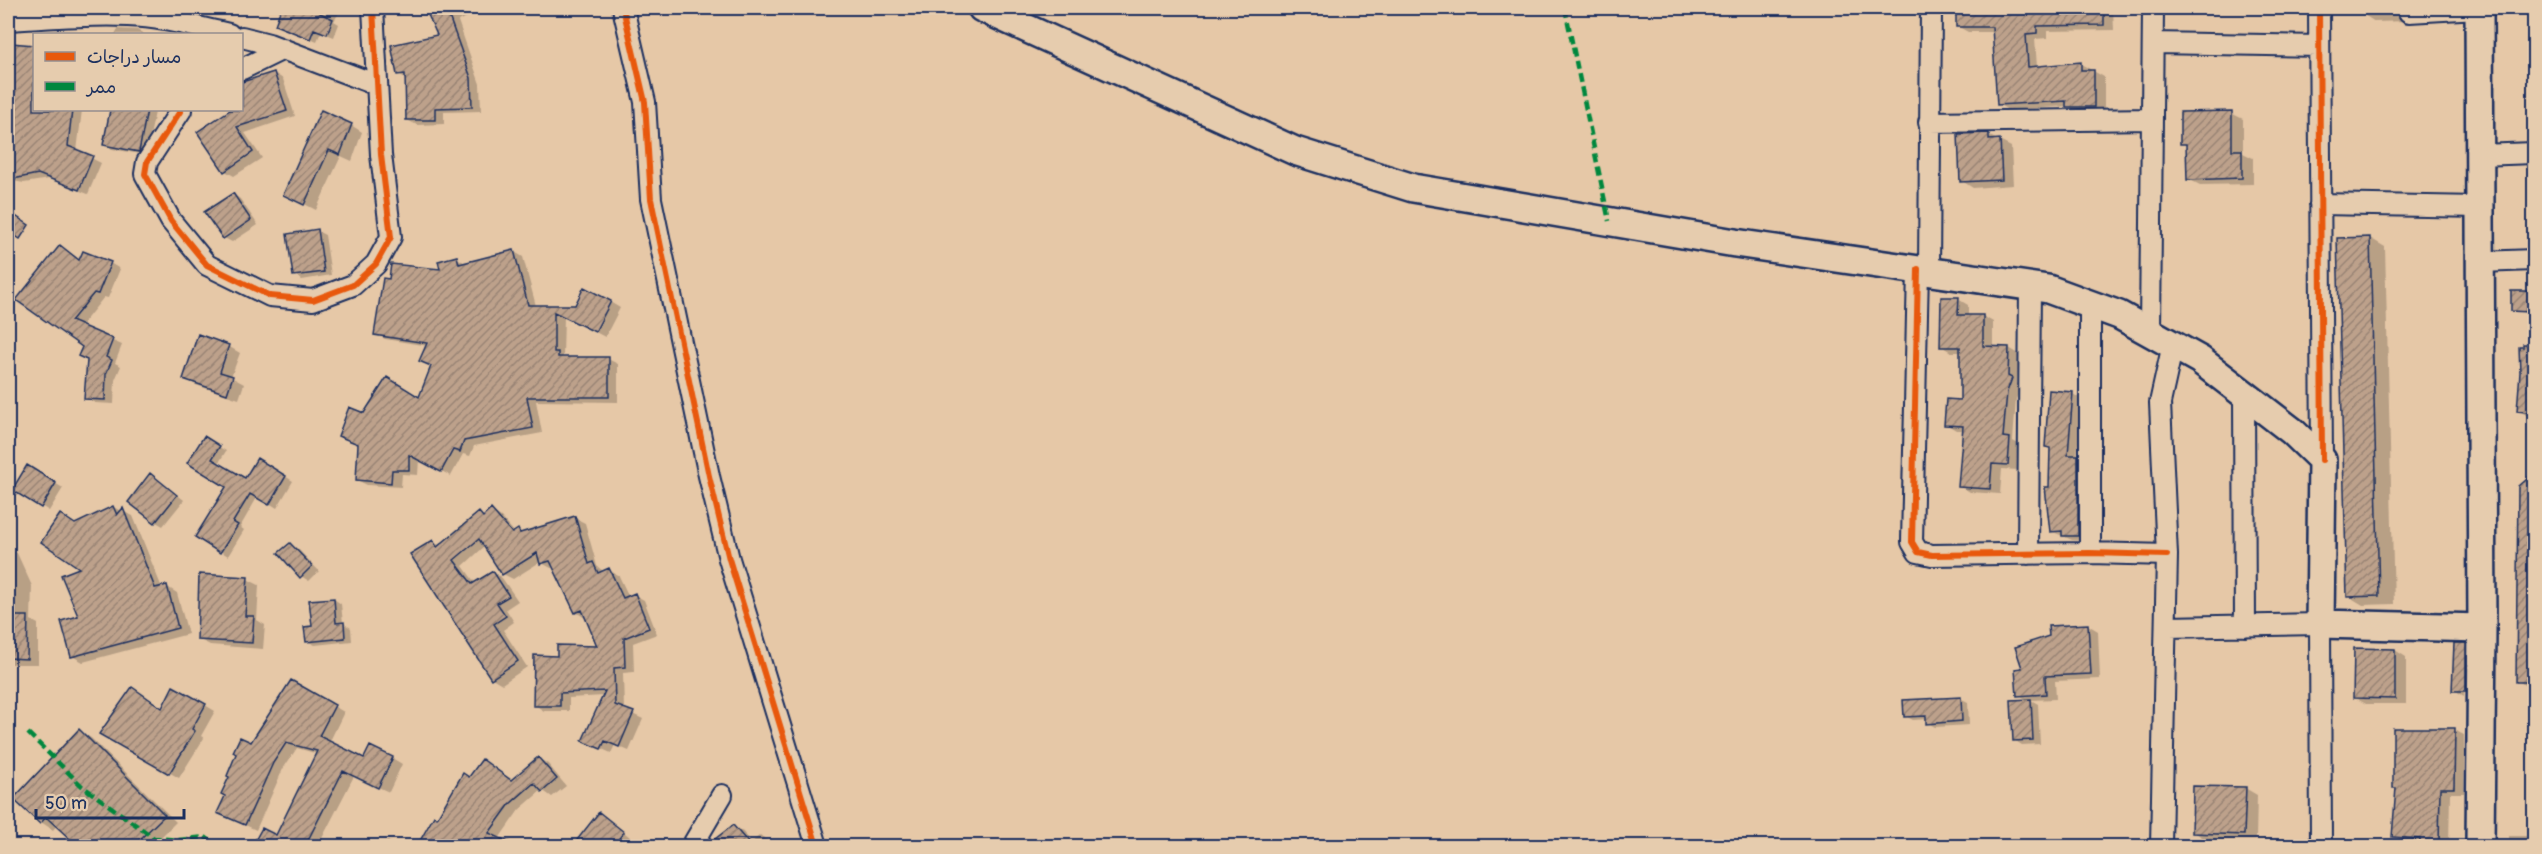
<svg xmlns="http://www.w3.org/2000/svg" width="2542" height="854" font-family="Pangolin,'Playpen Sans Arabic',sans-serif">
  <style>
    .shadow { fill: #0003 }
    .building { fill: url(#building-hatch); stroke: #1b2f5e; stroke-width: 1.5 }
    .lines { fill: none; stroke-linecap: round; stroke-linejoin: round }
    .street-casing { stroke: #1b2f5e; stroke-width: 24 }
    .secondary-casing { stroke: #1b2f5e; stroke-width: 32 }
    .street { stroke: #e6ccae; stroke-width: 20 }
    .secondary { stroke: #e6ccae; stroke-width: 27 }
    .quiet { stroke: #00873e; stroke-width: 4.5; stroke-dasharray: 9 4.5; stroke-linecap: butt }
    .cycleway-casing { stroke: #e6ccae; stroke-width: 10 }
    .cycleway { stroke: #e8590c; stroke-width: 6 }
  </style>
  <defs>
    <pattern id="building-hatch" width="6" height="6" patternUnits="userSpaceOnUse" patternTransform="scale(1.5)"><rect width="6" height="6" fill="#bda18b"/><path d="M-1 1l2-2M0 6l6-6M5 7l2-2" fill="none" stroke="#998475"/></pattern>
  </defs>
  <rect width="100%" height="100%" fill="#e6c8a7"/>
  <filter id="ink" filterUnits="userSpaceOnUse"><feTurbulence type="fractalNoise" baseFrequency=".0167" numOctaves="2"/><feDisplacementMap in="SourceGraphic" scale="12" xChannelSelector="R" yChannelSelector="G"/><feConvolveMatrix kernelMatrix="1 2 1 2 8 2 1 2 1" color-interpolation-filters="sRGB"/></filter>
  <g filter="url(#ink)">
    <!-- shadow -->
    <path class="shadow" d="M283 8H342L334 21 339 24 334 37 321 32 317 41 277 24Z
      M427 8H462L467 17 458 21 480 84 481 111 444 112V124L417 125 407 120 406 79 399 74 439 36Z
      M1957 8H2110L2113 9 2114 30 2047 31V38L2035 39 2037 67 2081 64 2104 77V112H2078L2069 106 2008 110 1998 104 1994 32H1968L1957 26Z
      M2353 8H2415L2408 21 2375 22Z
      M118 29 137 30 144 34H115Z
      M12 44 34 46V110H82L77 151 101 163 88 194 49 179 24 183 8 180V82Z
      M274 73 283 79 295 116 245 133 262 158 234 176 225 171 199 132 233 110H242V84Z
      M112 110H151L155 112 146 155 112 149 104 145Z
      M2231 113 2243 119V153L2253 158V184L2200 185 2188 179V146L2182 143Z
      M351 125 362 132 352 161 341 156 316 210 285 194Z
      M1988 135 2011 147 2013 185 1973 188 1962 181Z
      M233 194 240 199 258 225 232 242 224 238 206 212Z
      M317 231 325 235 331 275 302 280 295 275Z
      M2370 238 2385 247 2394 604 2363 605 2348 596Z
      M60 247 81 261 110 263 120 269 108 298 104 297 80 327 122 345 115 363 121 366 115 380 114 404 95 403 86 398 88 360 84 347 18 299Z
      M513 251 523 257 536 306 576 307 610 302 620 308 605 337 564 316 563 357 608 359 618 364V402L536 401 542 433 474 446 470 456 463 454 451 476 419 459 418 475 402 474 401 487 367 485 357 480 360 445 340 435 365 415 419 398 432 367 421 361 428 346 385 339 376 334 457 258 467 264Z
      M2513 293 2532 295V312L2513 310Z
      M1958 299 1968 305V316H1983L1993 322V348H2009L2019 354 2017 383 2022 385 2016 399 2013 441 2020 445 2018 470 2002 469 2000 494 1970 492 1960 486 1964 430H1956L1946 424 1961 402V352H1951L1941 346Z
      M228 346 240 353 231 377 244 384 239 399 196 385 184 378Z
      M2534 348V415H2526L2519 410Z
      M2073 394 2081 399 2077 456 2086 461V541L2072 540 2051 531V449L2046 446Z
      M204 438 226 451 218 464 246 480 258 460 293 481 277 508 258 496 240 527 244 530 228 556 197 536 228 487 189 463Z
      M28 467 63 488 49 511 14 489Z
      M2534 473V700L2526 692V686L2518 681Z
      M158 480 184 500 163 526 156 522Z
      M113 507 133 516 162 588 166 586 177 593 188 634 83 662 72 656 80 617 82 568 75 525Z
      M492 511 501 517 515 533 518 531 522 533 575 518 585 523 597 566 604 572 609 570 619 576 629 597 635 595 644 600 657 634 633 643 634 672 623 673 624 710 643 719 629 751 615 745 611 753 584 741 604 696 569 698V711H544L535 705 558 657 599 648 585 618 576 612 554 567 551 568 540 562 513 579 503 574 485 546 463 566 476 584 493 572 502 578 518 601 506 609 514 622 503 630 527 667 502 684 492 678 433 542 441 546 479 514 485 517Z
      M8 543 11 550 17 553 32 586 31 620 38 624V664H8Z
      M290 544 298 549 319 571 309 581 301 576Z
      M247 579 259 585 257 620 265 625 263 649 210 645 198 639Z
      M334 599 341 604 343 623 351 628 352 641 315 645 307 641 313 627Z
      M2088 625 2098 631 2100 679 2055 681 2056 699 2031 700 2038 704 2040 744 2022 745 2014 740 2028 700 2019 695 2024 670Z
      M2466 645 2477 651V697H2467L2468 650H2465L2464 696 2454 690Z
      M2355 650H2395L2406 657V704H2366L2355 698Z
      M291 682 344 712 329 743 364 760 392 758 402 764 389 792 354 776 318 846H254L262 830 277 837 318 754 297 748 283 769 256 830 230 818 252 744Z
      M1960 698 1968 702 1969 725 1935 727 1928 723V719L1913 720 1905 716Z
      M205 705 215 711 201 736 204 738 179 778 101 733 163 709Z
      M2454 730 2464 735V793H2450L2449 846H2422V843L2404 842 2394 836 2397 789 2394 787Z
      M79 731 91 738 176 822 152 846H65L72 839 57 825 53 830 41 822Z
      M538 758 548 764 566 786 552 797 542 790 519 810 498 840 509 846H419L463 775 470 778 512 781Z
      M2245 788 2257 795 2256 840 2205 839 2194 832Z
      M606 818 630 837 623 846H589L580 839Z
      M733 826 743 832 751 843 760 835 775 846H709Z
      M2509 836H2527L2530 838V846H2509Z
      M387 841 399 846H385Z"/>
    <!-- building -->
    <path class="building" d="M281 8H322L320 13 333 19 327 34 314 29 310 39 275 25Z
      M425 8H446L471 78 472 107 435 108V120H406L405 74 397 75 391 45 437 35Z
      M1956 8H2104V25L2037 26V33L2026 34 2028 67 2081 62V70H2094V107H2066V101L1997 105 1992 27H1956Z
      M11 43 34 45V110H72L68 146 93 156 79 190 38 174 8 180V78Z
      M274 72 287 111 237 127 253 152 224 172 197 132 230 110H242V82Z
      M110 110H147L139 152 103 145Z
      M321 110 352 124 340 155 329 150 304 205 283 195Z
      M2232 111V150H2242V178L2187 180 2186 144H2180V112Z
      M1989 133V140L2000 139 2002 180 1960 182 1958 134Z
      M233 193 251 220 223 239 204 212Z
      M8 211 29 225 20 239 8 231Z
      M318 229 324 272 293 276 287 234Z
      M2370 237 2379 596 2347 597 2337 238Z
      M60 245 79 260 83 251 111 262 98 294 94 293 71 321 113 339 106 357 112 360 106 374 105 400 84 399 87 360 78 356 82 347 16 300Z
      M514 250 528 305H575L584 287 611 301 595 332 554 312V352H558V357H609V397H527L533 428 464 441 460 452 453 450 441 472 409 455V470H392L391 483 356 480 358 444 338 436 349 407 364 413 387 377 419 397 431 366 419 361 427 343 374 335 383 278 389 279 391 264 440 269 438 261 457 256 459 264Z
      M2511 291H2529V312L2511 311Z
      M1941 297H1959L1958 315H1983V346L2009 347 2008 376 2012 378 2007 392 2003 437 2010 438 2008 465 1992 464 1990 489 1958 487 1963 426 1944 425 1946 399 1960 400V347H1940Z
      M198 334 229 345 220 372 233 376 227 394 183 379Z
      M2523 344H2535V413L2517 411 2520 372 2519 347H2523Z
      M2049 390 2073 392 2068 455H2078V536H2062V531L2050 532 2045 487H2049L2050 448 2045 447Z
      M204 436 220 446 212 459 245 478 257 458 286 476 269 505 250 494 233 522 238 525 220 553 195 537 226 487 187 463Z
      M27 465 56 483 41 508 12 490Z
      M2535 471V682H2516L2518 486Z
      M150 473 177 495 155 523 128 502Z
      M113 506 117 515 123 508 155 588 167 585 178 628 71 657 61 621 78 616 61 575 79 568 41 542 60 514 75 524Z
      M491 509 512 533 518 529 520 533 575 516 589 564 593 562 598 573 609 568 623 598 635 593 649 628 624 638 625 667 614 668 615 705 634 712 619 747 605 741 601 749 582 741 605 691 560 693V706H533L534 655 557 656V645L597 646 582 610 575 613 550 561 540 564 537 553 502 575 479 539 454 560 472 584 493 571 509 596 497 603 506 616 494 624 518 661 491 679 410 554 433 540 437 547 479 512 483 517Z
      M290 543 312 566 300 578 278 553Z
      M199 574 248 577 245 616H254L252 643 197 640Z
      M334 598 336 623 344 622 345 638 306 642 304 627 312 626 309 600Z
      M8 616H28L27 659 8 658Z
      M2088 624 2091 674 2045 676 2046 694 2017 696 2015 669 2022 668 2015 647 2049 636 2048 626Z
      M2454 643H2466V691H2452Z
      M2354 648 2395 649V699L2353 698Z
      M291 680 335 705 319 736 364 758 370 746 393 757 378 788 343 771 305 846H252L262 828 276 835 317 751 286 743 273 763 245 825 217 813 225 796 221 794 229 777 227 776 236 754 233 752 240 737 251 742Z
      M173 686 206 704 192 729 195 731 169 774 99 734 132 687 162 708Z
      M1961 697 1962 721 1926 724V716L1904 717 1903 700Z
      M2031 699 2033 740 2013 741 2011 700Z
      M2393 728H2455L2454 788H2440L2439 846H2420V839L2392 837 2396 788H2393Z
      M79 729 165 815 133 846H63L70 839 46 817 40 824 13 799Z
      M538 757 557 779 542 792 534 783 510 804 489 833 517 846H417L434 816 437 818 463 773 469 777 482 759 511 780Z
      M2193 786 2246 787 2244 835 2192 833Z
      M599 812 624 832 613 846H586L577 840Z
      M733 825 751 846H706Z"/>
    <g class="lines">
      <defs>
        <path id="street" d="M623 8 645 102 651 199 709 476 729 559 817 846
          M2319 8 2322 460
          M2409 8V12L2478 8
          M8 20C48 18 88 14 128 16 162 17 196 27 229 34
          M242 37 269 44 377 85
          M2153 43 2319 46
          M242 69 283 49
          M181 110 147 162 145 174 171 221 207 265 270 296 313 300 353 285 376 264 391 237 381 155 373 8
          M1929 122 2152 119
          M2479 155 2534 153
          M2320 204 2480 207
          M2480 262 2534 260
          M1918 269 1912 542 1918 552 1932 555 2090 553 2167 555
          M1929 271 1931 8
          M2090 304V553
          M2150 332 2153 8
          M2244 394 2245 626
          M2028 554 2030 286
          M2167 627 2320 624 2321 846
          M692 846 722 795
          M2161 846 2167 555 2160 403 2173 344"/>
        <path id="secondary" d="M982 8 1295 151 1413 188 1735 243 2048 289 2119 315 2200 360 2292 431 2322 460 2320 624 2482 628
          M2479 8 2482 628 2480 846"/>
      </defs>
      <!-- street casing -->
      <use href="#street" class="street-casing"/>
      <!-- secondary casing -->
      <use href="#secondary" class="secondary-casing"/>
      <!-- street -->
      <use href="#street" class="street"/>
      <!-- secondary -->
      <use href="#secondary" class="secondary"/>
      <!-- quiet -->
      <path class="quiet" d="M1565 8 1609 221
        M28 733 82 786 154 838 180 840 205 837 217 846"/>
      <defs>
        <path id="cycleway" d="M623 8 645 102 651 199 709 476 729 559 817 846
          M2319 8 2322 460
          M181 110 147 162 145 174 171 221 207 265 270 296 313 300 353 285 376 264 391 237 381 155 373 8
          M1918 269 1912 542 1918 552 1932 555 2090 553 2167 555"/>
      </defs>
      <!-- cycleway casing -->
      <use href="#cycleway" class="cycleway-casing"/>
      <!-- cycleway -->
      <use href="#cycleway" class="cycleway"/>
    </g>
  </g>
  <!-- margin -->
  <rect width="2542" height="854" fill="none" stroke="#e6ccae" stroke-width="30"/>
  <rect x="15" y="15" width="2512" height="824" fill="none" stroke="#1b2f5e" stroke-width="2" filter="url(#ink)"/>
  <!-- legend -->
  <rect x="33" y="33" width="210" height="78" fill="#e6ccae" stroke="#958d8e" stroke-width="1.5"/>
  <rect x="45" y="52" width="30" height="9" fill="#e8590c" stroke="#958d8e" stroke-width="1.5"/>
  <text x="87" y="63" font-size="18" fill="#1b2f5e">مسار دراجات</text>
  <rect x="45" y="82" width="30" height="9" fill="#00873e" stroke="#958d8e" stroke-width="1.5"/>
  <text x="87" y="93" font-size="18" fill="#1b2f5e">ممر</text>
  <!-- scale -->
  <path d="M36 809v9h148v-9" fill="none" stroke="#1b2f5e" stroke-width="3"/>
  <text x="45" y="809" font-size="18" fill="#1b2f5e" stroke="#e6ccae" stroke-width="4.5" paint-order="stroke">50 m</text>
</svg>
